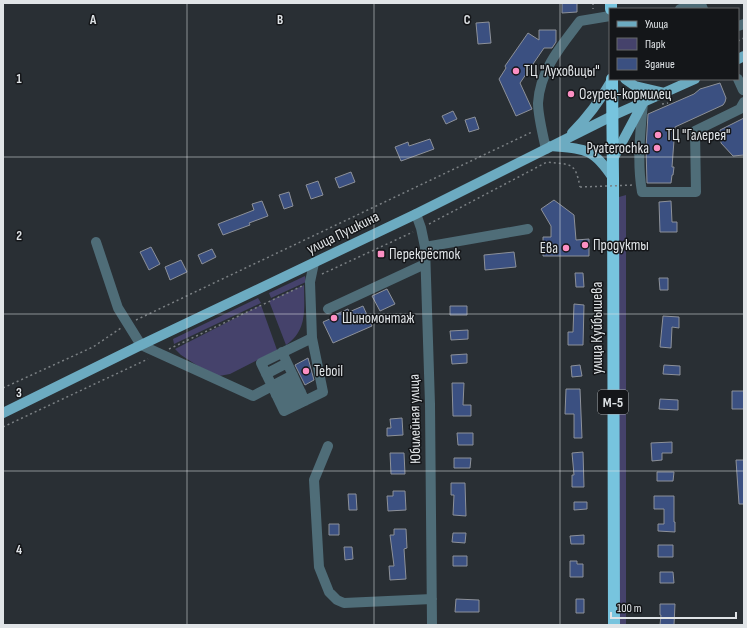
<svg xmlns="http://www.w3.org/2000/svg" width="747" height="628" font-family="'Sofia Sans Condensed',sans-serif">
  <style>
    .green { fill: #45426b }
    .building { fill: #3b5081; stroke: #8d9199 }
    .lines { fill: none; stroke-linecap: round; stroke-linejoin: round }
    .path { stroke: #7b8084; stroke-width: 1.5; stroke-dasharray: 2 3; stroke-linecap: butt }
    .minor { stroke: #4f6d78; stroke-width: 10 }
    .major { stroke: #6cabc1; stroke-width: 10 }
    .highway { stroke: #77c4de; stroke-width: 12 }
    .path-bridge { stroke: #7b8084; stroke-width: 1.5; stroke-dasharray: 2 3; stroke-linecap: butt }
    .grid { fill: none; stroke: #e0e4e7; stroke-width: 1; stroke-opacity: 0.55 }
    .poi-dot { fill: #fc8fc3; stroke: #141619; stroke-width: 1.5 }
    .labels { text-anchor: middle; dominant-baseline: central; stroke-width: 3; stroke-linejoin: round; paint-order: stroke }
    .shield { fill: #141619; stroke: #a3a6a9; stroke-width: 1 }
    .shield-label { font-size: 14px; font-weight: bold; fill: #e0e4e7 }
    .poi-label { font-size: 15px; fill: #e0e4e7; stroke: #141619; text-anchor: start }
    .street-label { font-size: 15px; fill: #e0e4e7; stroke: #141619 }
    .grid-label { font-size: 13px; text-anchor: middle; font-weight: bold; fill: #e0e4e7; stroke: #141619; stroke-width: 3; stroke-linejoin: round; paint-order: stroke }
  </style>
  <rect width="100%" height="100%" fill="#292f34"/>
  <!-- green -->
  <path class="green" d="M626 195V625H619V197Z
    M305 276 306 282 271 298 269 293Z
    M304 285C304 309 308 330 286 345L269 301Z
    M258 298 261 303 174 344 173 339Z
    M261 305 277 350 230 374 219 376 198 366 181 355 175 349Z"/>
  <!-- building -->
  <path class="building" d="M562 3H577V12L562 13Z
    M489 22 491 43 478 44 476 23Z
    M539 30H556V42L552 48H544L520 83 532 109 516 116 499 79 506 68 505 66 528 33 539 40Z
    M720 83 726 98 725 102 723 105 675 127 672 167H674L673 175H672L671 183H647L646 148 648 114 694 94 700 89Z
    M453 111 457 119 446 124 442 116Z
    M475 117 479 129 469 132 465 120Z
    M744 118V155L733 156 721 143 720 130Z
    M430 139 434 149 401 161 395 147 408 142 409 146Z
    M351 172 355 182 339 188 335 178Z
    M318 181 323 195 311 199 306 185Z
    M289 192 293 206 284 209 279 195Z
    M554 200 574 215 576 240 589 239V256H543V237H551V226L541 209Z
    M262 201 268 216 249 223 250 225 223 235 218 224 254 210 252 204Z
    M671 201 672 222H677V232H660L659 202Z
    M151 247 160 264 149 270 140 252Z
    M212 249 216 257 202 264 198 255Z
    M514 252 516 267 485 270 484 255Z
    M181 260 187 272 170 280 165 267Z
    M575 273H583L584 287H576Z
    M659 278H668V290H660Z
    M387 289 395 304 380 311 372 296Z
    M574 304 584 305 583 345H568V332H573Z
    M363 306 372 326 333 343 323 322 332 318V316L348 309 349 312Z
    M450 306H467V315H450Z
    M663 316 679 317V328L672 327 671 348 660 347Z
    M468 330V339L451 340 450 331Z
    M467 354V363L452 364 451 355Z
    M308 358 314 380 305 385 295 365Z
    M580 365 582 376 572 377 571 366Z
    M664 365 680 366V375L663 374Z
    M452 383H464L463 405H471V416H453Z
    M566 389H580L582 438H574V414H565Z
    M732 391H744V409H732Z
    M660 399 678 400V410L659 409Z
    M402 418 403 435 387 436V428H391L390 419Z
    M457 433H473V445H458Z
    M672 442V453H662V460L652 461 651 443Z
    M583 452 584 487H572V475H574L572 453Z
    M390 453H404L405 474H391Z
    M454 458H471L470 468H454Z
    M736 460H744V504H739Z
    M657 472H674L673 481H657Z
    M451 483H465L466 516 453 515 454 495H451Z
    M393 491H405L406 510 388 511 387 496H393Z
    M348 494H356L357 510H349Z
    M654 496H674V522H675V532L658 531V524H664V509H654Z
    M574 502H587V509L574 510Z
    M329 524H339V535H329Z
    M394 529H406L407 548 404 549 406 579 390 580 389 566H394L390 535H394Z
    M453 533H466L465 543 452 542Z
    M584 535V544H571L570 536Z
    M658 545H673V557H658Z
    M344 547H352L353 559 345 560Z
    M453 556H467V566H453Z
    M570 561H577V564H583V577H570Z
    M660 572H673L674 583H660Z
    M456 599 479 600V612H455Z
    M576 599H584V613H576Z
    M660 604H675L674 625H660L661 615H660Z"/>
  <g class="lines">
    <!-- path -->
    <path class="path" d="M593 3V9
      M738 41 744 38
      M662 104 668 103
      M429 224 547 162C571 165 575 161 580 187
      M322 274 413 232
      M136 320 532 132
      M169 349 302 286
      M3 388 93 347 121 328
      M3 427 148 359"/>
    <!-- minor -->
    <path class="minor" d="M680 9 701 4 703 9
      M738 26 744 24
      M738 79 743 90 744 89
      M643 103C640 133 637 163 642 192H696L695 131 740 109 744 102
      M546 149C543 136 538 115 538 103 540 70 561 46 580 21L610 16
      M416 214 421 228 425 247 430 404 432 625
      M96 242 118 308 141 345 253 396 293 375
      M425 247 528 229
      M328 309 425 264
      M312 338 261 363 284 411 323 392 312 338 310 282 314 263
      M282 352 305 401
      M266 374 287 363
      M276 395 297 384
      M280 403 301 392
      M328 446 314 480 319 567 329 592 337 600 344 603 432 599"/>
    <!-- major -->
    <path class="major" d="M738 59 744 56
      M625 79 635 86 665 93
      M572 133C588 117 601 99 612 80
      M551 146C586 149 593 148 613 178
      M613 159 643 103
      M3 413 141 345 416 214 612 116 695 79"/>
    <!-- highway -->
    <path class="highway" d="M611 3V9
      M612 79 613 178 614 625"/>
    <!-- path-bridge -->
    <path class="path-bridge" d="M580 187 635 185"/>
  </g>
  <!-- grid -->
  <path class="grid" d="M187 3V625M374 3V625M560 3V625M3 157H744M3 314H744M3 471H744"/>
  <!-- markers -->
  <g class="poi-dot">
    <circle cx="516" cy="71" r="4"/>
    <circle cx="571" cy="94" r="4"/>
    <circle cx="658" cy="135" r="4"/>
    <circle cx="657" cy="148" r="4"/>
    <circle cx="585" cy="245" r="4"/>
    <circle cx="566" cy="248" r="4"/>
    <rect x="377" y="250" width="8" height="8" rx="2"/>
    <circle cx="334" cy="318" r="4"/>
    <circle cx="306" cy="371" r="4"/>
  </g>
  <g class="labels">
    <!-- shield labels -->
    <rect class="shield" x="598" y="390" width="30" height="24" rx="3"/>
    <g class="shield-label">
      <text x="613" y="402">М-5</text>
    </g>
    <!-- poi labels -->
    <g class="poi-label">
      <text x="524" y="71">ТЦ "Луховицы"</text>
      <text x="579" y="94">Огурец-кормилец</text>
      <text x="666" y="135">ТЦ "Галерея"</text>
      <text x="649" y="148" text-anchor="end">Pyaterochka</text>
      <text x="593" y="245">Продукты</text>
      <text x="558" y="248" text-anchor="end">Ева</text>
      <text x="389" y="254">Перекрёсток</text>
      <text x="342" y="318">Шиномонтаж</text>
      <text x="314" y="371">Teboil</text>
    </g>
    <!-- street labels -->
    <g class="street-label">
      <text transform="translate(343 233) rotate(-26)">улица Пушкина</text>
      <text transform="translate(597 328) rotate(-90)">улица Куйбышева</text>
      <text transform="translate(415 419) rotate(-91)">Юбилейная улица</text>
    </g>
  </g>
  <g class="grid-label">
    <text x="93" y="24">A</text>
    <text x="280" y="24">B</text>
    <text x="467" y="24">C</text>
    <text x="19" y="83">1</text>
    <text x="19" y="240">2</text>
    <text x="19" y="397">3</text>
    <text x="19" y="554">4</text>
  </g>
  <!-- border -->
  <rect width="747" height="628" fill="none" stroke="#e0e4e7" stroke-width="8"/>
  <!-- legend -->
  <rect x="609" y="8" width="130" height="72" fill="#141619" stroke="#66686b"/>
  <rect x="617" y="21" width="20" height="6" fill="#6cabc1" stroke="#66686b"/>
  <text x="645" y="28" font-size="12" fill="#e0e4e7">Улица</text>
  <rect x="617" y="38" width="20" height="12" fill="#45426b" stroke="#66686b"/>
  <text x="645" y="48" font-size="12" fill="#e0e4e7">Парк</text>
  <rect x="617" y="58" width="20" height="12" fill="#3b5081" stroke="#66686b"/>
  <text x="645" y="68" font-size="12" fill="#e0e4e7">Здание</text>
  <!-- scale -->
  <path d="M611 612v6h125v-6" fill="none" stroke="#e0e4e7" stroke-width="2"/>
  <text x="617" y="612" font-size="12" fill="#e0e4e7" stroke="#141619" stroke-width="3" paint-order="stroke">100 m</text>
</svg>
